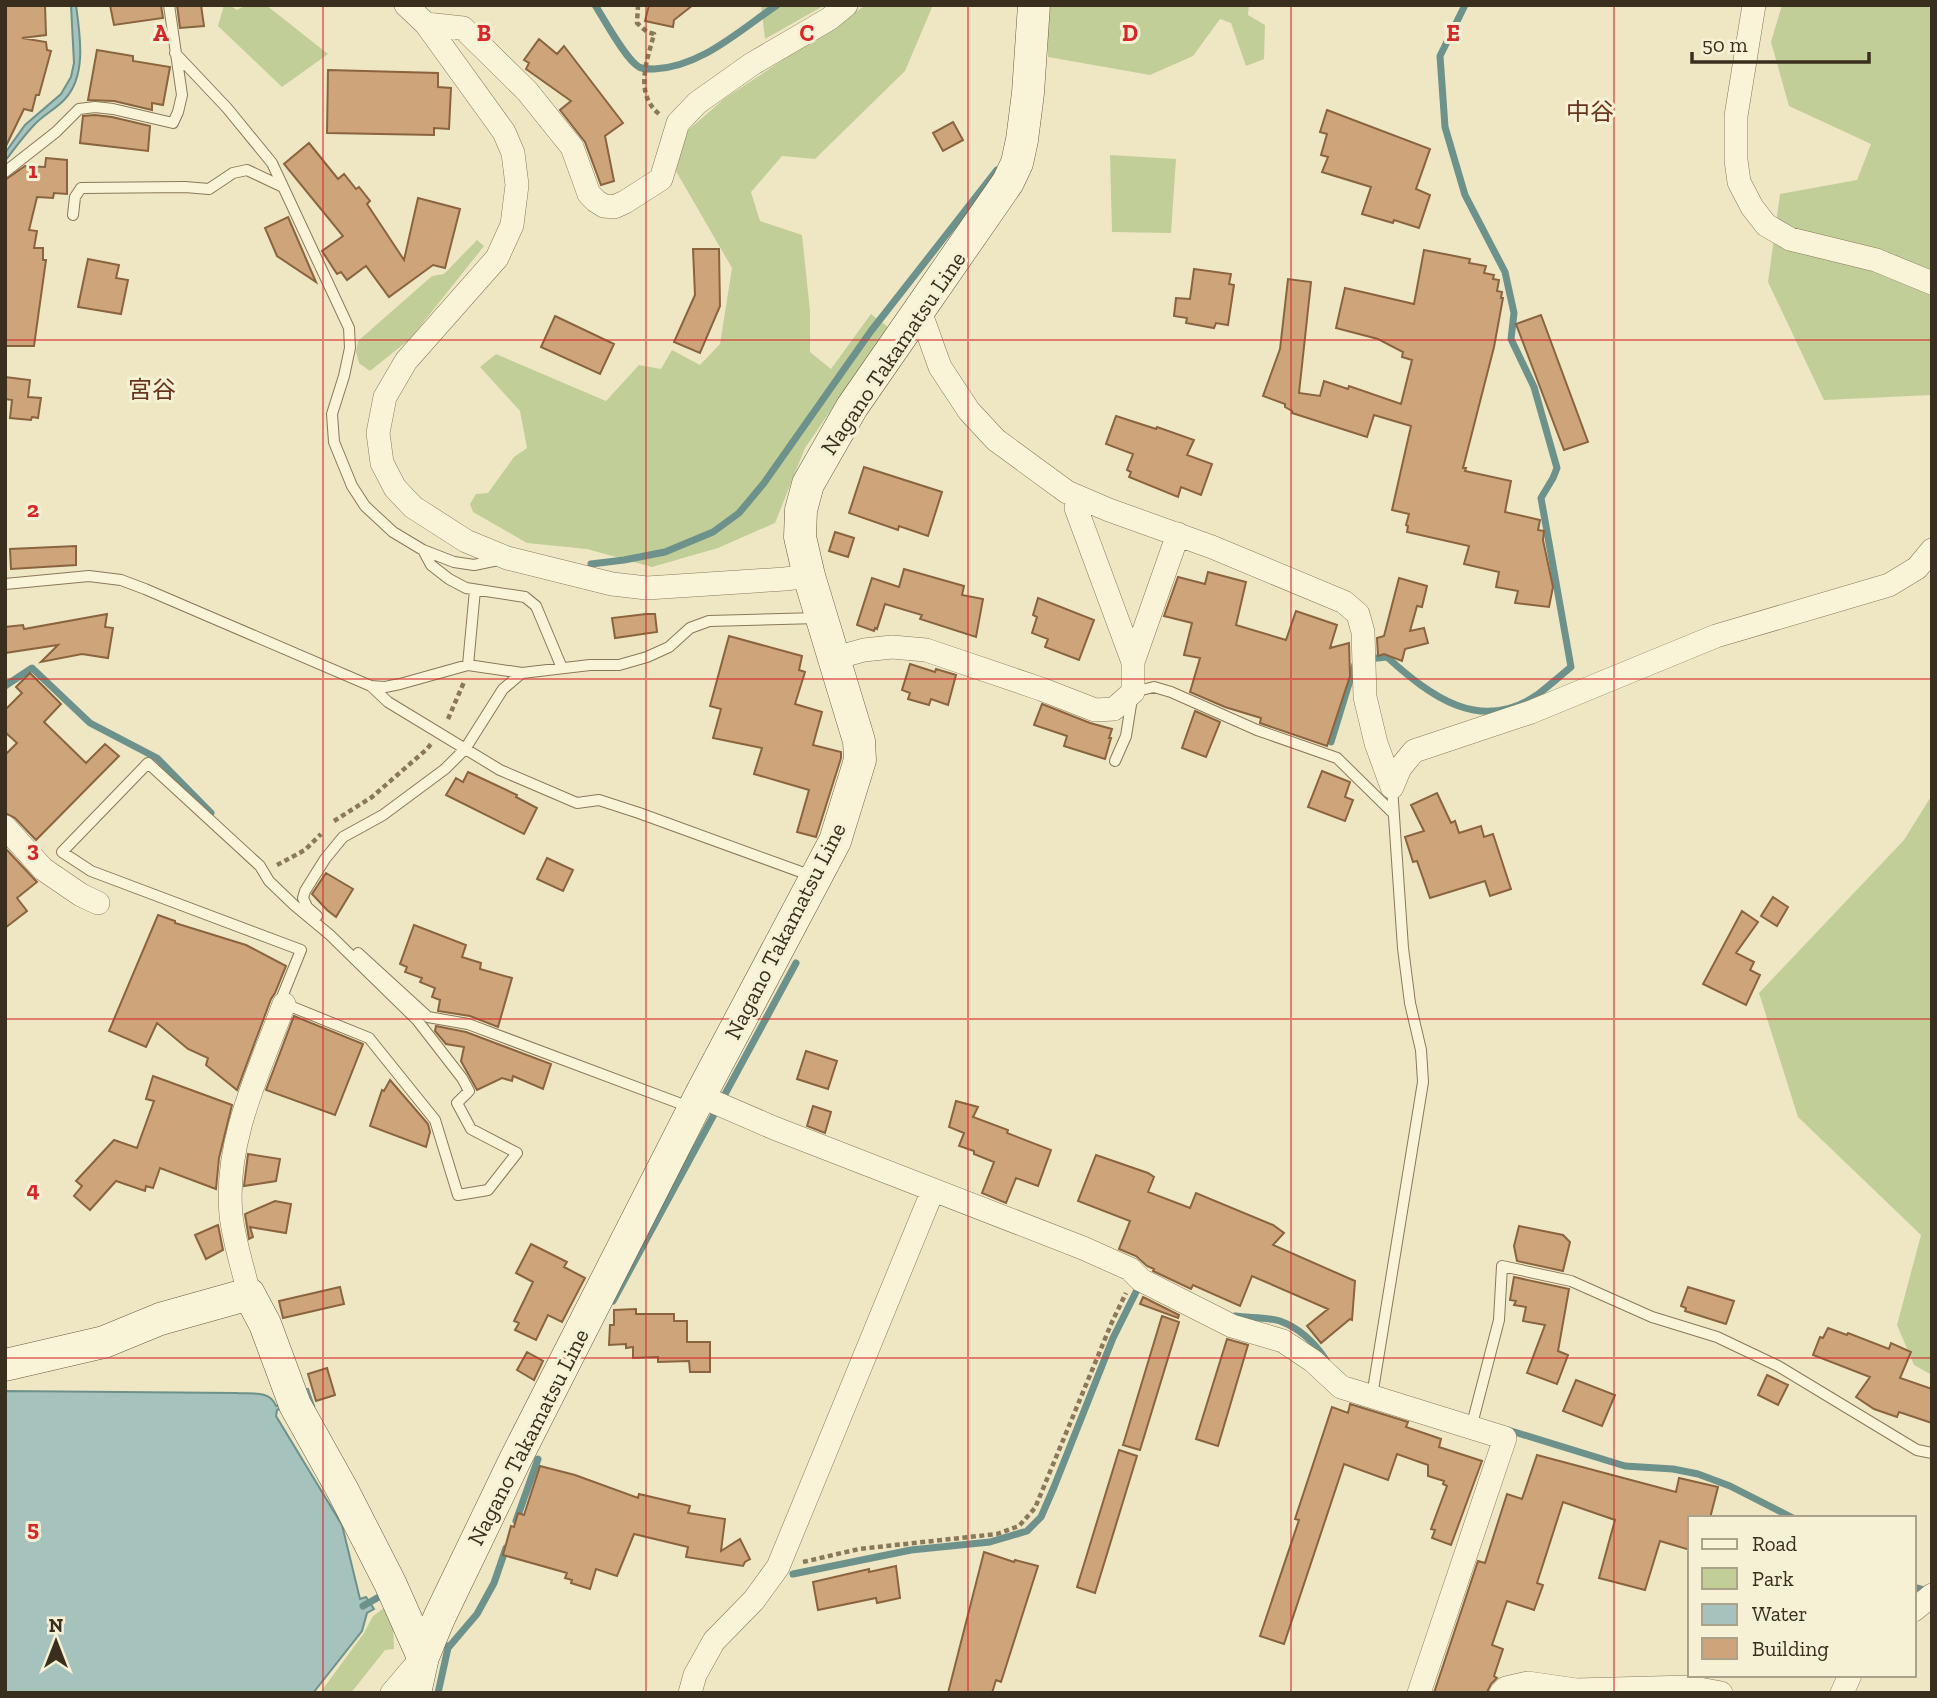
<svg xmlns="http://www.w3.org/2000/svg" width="1937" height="1698" font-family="'Zilla Slab','Noto Sans JP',serif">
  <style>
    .green { fill: #c2ce98 }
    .water { fill: #a6c2bd; stroke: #6d918b; stroke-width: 2 }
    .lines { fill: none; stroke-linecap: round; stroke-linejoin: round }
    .stream { stroke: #6d918b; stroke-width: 7 }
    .building { fill: #cea57a; stroke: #8a643f; stroke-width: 2 }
    .lane-casing { stroke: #8a785a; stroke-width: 12 }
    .street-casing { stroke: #8a785a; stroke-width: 24 }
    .secondary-casing { stroke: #6c593d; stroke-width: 33 }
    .path { stroke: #8a785a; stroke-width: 4.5; stroke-dasharray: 5 3.5; stroke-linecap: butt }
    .lane { stroke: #f9f3d8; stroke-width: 10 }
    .street { stroke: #f9f3d8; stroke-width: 23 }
    .secondary { stroke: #f9f3d8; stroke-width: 32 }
    .grid { fill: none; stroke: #d62828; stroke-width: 2; stroke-opacity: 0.55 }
    .labels { text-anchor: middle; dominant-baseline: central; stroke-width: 6; stroke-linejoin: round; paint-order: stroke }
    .street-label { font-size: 23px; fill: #3a2e1e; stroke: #f6f0d4 }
    .neighbourhood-label { font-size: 24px; fill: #67341d; stroke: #f6f0d4 }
    .grid-label { font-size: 23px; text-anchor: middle; font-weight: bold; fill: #d62828; stroke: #f6f0d4; stroke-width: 6; stroke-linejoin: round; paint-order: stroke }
  </style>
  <rect width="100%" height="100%" fill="#efe7c4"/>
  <!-- green -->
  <path class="green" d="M224 5H229L237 10 246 5H266L328 54 282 87 218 26Z
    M761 5H825L765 39Z
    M866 5H933L905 71 815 159 782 156 751 192 760 221 802 235 810 311V352L831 369 871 314 888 327 805 448 775 523 718 548 652 567 587 549 527 543 473 512 470 504 476 494 488 493 514 457 527 448 520 411 480 367 496 354 606 401 639 365 661 369 672 350 700 365 720 344 732 268 673 166 686 132 724 99Z
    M1048 5H1249L1248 15 1265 25 1264 59 1246 66 1231 23 1220 19 1193 56 1150 75 1048 57Z
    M1782 5H1932V395L1824 400 1768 282 1780 194 1857 180 1871 144 1789 106 1771 42Z
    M1110 155 1176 159 1171 233 1112 232Z
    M477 240 484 246 410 339 370 371 359 363 356 352 358 341 432 276 444 274Z
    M1932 795V1375L1914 1365 1897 1325 1921 1235 1798 1117 1759 993 1904 840Z
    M388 1605 393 1624 394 1649 385 1650 351 1693H320L364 1633 373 1616Z"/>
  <!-- water -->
  <path class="water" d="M71 5H76C80 35 87 75 65 99 57 108 45 114 36 123 25 134 15 148 5 161V153L25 125 61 94 71 77 74 63Z
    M308 1389 314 1406H308L303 1399 277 1410 276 1416 342 1525 360 1599 366 1597 374 1609 367 1613 362 1631 313 1693H5V1391L236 1393C251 1394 270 1390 276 1406L301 1396 300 1391Z"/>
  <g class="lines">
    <!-- stream -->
    <path class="stream" d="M595 5C604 19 626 60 639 67 642 69 650 69 654 69 701 67 740 30 777 5
      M591 564 624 560 665 552 713 532 739 513 764 483 871 331 997 170
      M1368 659 1387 657C1430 696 1480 734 1537 695 1549 686 1560 676 1571 667L1541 498 1553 478 1557 468 1534 387 1511 339 1514 313 1505 272 1465 195 1445 127 1440 56 1465 5
      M5 686 32 668 90 723 157 758 211 813
      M1331 742 1355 664
      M613 1301 796 963
      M1235 1316C1249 1318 1266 1317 1280 1321 1299 1328 1315 1343 1326 1360
      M1508 1430 1625 1466 1673 1469 1698 1474 1730 1486 1793 1518
      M516 1521 538 1459
      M793 1574 911 1550 990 1542 1027 1531 1041 1517 1054 1487 1113 1338 1139 1286
      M1914 1587 1928 1591
      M363 1606 386 1593
      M448 1648 477 1614 494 1583 506 1548
      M438 1693 448 1648 447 1646"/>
  </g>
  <!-- building -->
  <path class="building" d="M5 5H45L46 35 22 38 46 42 47 50 51 51 39 95H36L32 111 24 109 5 148Z
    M110 5H161L163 18 114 25Z
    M177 5H201L204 26 180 28Z
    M649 5H693L674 20 673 27 645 21Z
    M539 39 557 54 564 46 623 123 605 136 614 181 601 185 585 142 560 110 571 101 526 69 529 63 524 60Z
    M97 50 133 56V61L170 67 163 105 152 103V110L114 101 88 100Z
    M328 70 438 73V87L451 88 449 129 434 128V135L327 133Z
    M1327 110 1430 149 1416 189 1430 195 1419 228 1394 220 1393 223 1362 214 1371 187 1322 172 1328 157 1321 155 1327 134 1320 132Z
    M95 115 112 117 150 126 148 151 80 143 83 116Z
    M953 122 963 140 943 151 933 133Z
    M309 143 338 179 344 174 356 189 359 187 370 201 367 204 404 260 418 198 460 209 445 268 433 265 389 297 366 266 347 280 341 272 337 274 322 251 343 236 284 164Z
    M46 158 67 160V194L54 193 53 198 37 197 29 230 37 231 34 248H43V260H46L34 346H5V180L25 166 45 167Z
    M288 217 316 282 277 256 265 228Z
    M693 249H719L720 306 700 353 674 342 695 295Z
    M1424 250 1470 259 1469 263 1486 266 1484 273 1494 275 1493 279 1499 280 1497 291 1502 292 1501 298H1503L1494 347 1463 468H1466L1465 471 1511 481 1505 512 1540 520 1538 530 1544 531 1543 540 1553 587 1549 607 1515 603 1518 591 1496 587 1499 572 1464 564 1469 546 1407 532 1408 526 1406 525 1409 514 1392 510 1411 426 1374 415 1367 437 1292 413V411L1285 407V404L1263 396 1280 349 1288 279 1311 282 1299 393 1320 396 1324 381 1348 389 1349 386 1401 404 1412 360 1402 357 1403 352 1378 339 1336 328 1345 288 1414 304Z
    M88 259 119 265 116 278 128 280 121 314 78 307Z
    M1194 269 1231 274 1229 284 1234 285 1228 325 1216 323 1214 328 1186 323 1187 318 1174 316 1176 298 1190 299Z
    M1541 315 1588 442 1564 450 1516 324Z
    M555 316 614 344 600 374 541 347Z
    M5 377 30 380 28 397 41 398 38 418 32 417 31 420 10 418 12 400 5 399Z
    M1116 416 1156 429 1157 427 1194 440 1187 455 1212 464 1201 495 1181 487 1178 497 1129 477 1131 472 1127 470 1133 454 1106 444Z
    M864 467 942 492 928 536 899 526 898 530 849 513Z
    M835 532 854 538 848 557 829 551Z
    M76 546V565L11 569 10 549Z
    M904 569 964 586 962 595 983 599 976 637 920 619 922 615 885 604 877 629 875 628 874 631 857 625 872 578 899 587Z
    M1208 572 1246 582 1236 625 1286 640 1296 611 1337 625 1330 648 1349 643 1350 676 1327 746 1260 723 1261 718 1225 707 1190 692 1200 658 1184 655 1192 623 1164 616 1178 577 1205 584Z
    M1399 578 1427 586 1422 607 1417 606 1410 631 1424 628 1428 643 1405 649 1402 661 1384 654 1378 656 1377 638 1384 636Z
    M1038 598 1094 620 1079 660 1045 647 1048 639 1032 633 1037 617 1033 615Z
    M107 614 105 627 113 628 108 658 82 654 41 662 58 645 5 653V627L23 625 24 629Z
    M646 614H655L657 632 615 638 612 618Z
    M729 636 802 656 799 670 805 672 795 704 822 712 813 745 841 752V758L816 837 797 832 809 790 754 774 762 748 713 738 721 709 710 706Z
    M910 664 935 672 936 669 956 675 948 705 931 699 929 705 908 699 910 693 902 690Z
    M30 673 61 704 44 722 86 763 105 744 119 756 36 840 15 818 5 813V755L17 743 5 732V710L22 693 16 687Z
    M1042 704 1090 723 1112 729 1109 738H1111L1105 759 1064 746 1067 736 1034 725Z
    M1195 711 1220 722 1206 757 1182 748Z
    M1322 771 1350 782 1345 797 1353 800 1345 821 1308 807Z
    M468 772 517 795 516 797 537 808 524 834 446 795 456 778 463 782Z
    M1437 793 1451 823 1455 821 1459 833 1481 826 1484 837 1493 834 1511 889 1490 896 1485 881 1430 898 1417 861 1413 862 1405 837 1424 831 1411 805Z
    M5 848 37 882 17 898 27 911 5 928Z
    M547 858 573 870 563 891 537 879Z
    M326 873 353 889 336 917 327 910 312 894Z
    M1773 897 1788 907 1777 926 1761 916Z
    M1742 911 1758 922 1736 953 1754 962 1750 970 1760 975 1746 1005 1703 984Z
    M158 915 175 921V923L246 945 286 966 275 993 271 999 237 1090 206 1065 208 1058 188 1049 157 1023 146 1047 109 1031Z
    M414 925 466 945 462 957 481 963 480 969 512 978 498 1027 470 1016 438 1011 440 1000 432 997 435 988 420 982 422 978 405 972 407 967 400 964Z
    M294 1016 363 1044 335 1115 266 1090Z
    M436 1026 466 1032 551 1064 543 1089 513 1076 512 1081 502 1078 477 1090 461 1061 464 1047 446 1044 435 1031Z
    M806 1051 837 1061 828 1089 797 1079Z
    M153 1076 232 1105 219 1158 216 1189 160 1168 153 1188 146 1186 145 1191 116 1181 90 1210 74 1196 82 1186 76 1181 114 1140 137 1148 154 1101 146 1099Z
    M390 1080 428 1124 430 1132 426 1147 370 1126 382 1090 384 1091Z
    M956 1101 978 1107 973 1117 1008 1130 1007 1133 1051 1150 1038 1186 1016 1178 1006 1203 982 1193 994 1162 974 1154V1151L959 1146 964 1133 949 1127Z
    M813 1106 831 1112 825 1133 807 1126Z
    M248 1154 280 1159 276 1181 244 1186Z
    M1096 1155 1148 1173 1154 1177 1148 1192 1190 1208 1196 1193 1273 1225 1284 1233 1273 1245 1355 1281 1352 1320 1350 1319 1321 1343 1307 1326 1328 1309 1252 1276 1240 1306 1193 1285 1191 1289 1153 1271 1154 1269 1147 1266 1136 1256 1119 1249 1130 1221 1078 1201Z
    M275 1201 291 1204 286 1233 250 1227 253 1237 249 1239 245 1214Z
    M218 1225 223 1250 206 1259 195 1235Z
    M1519 1226 1563 1235 1570 1242 1563 1271 1517 1261 1514 1246Z
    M531 1244 567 1262 564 1267 585 1278 562 1322 548 1315 536 1340 515 1330 519 1323 514 1321 533 1282 516 1273Z
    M1514 1277 1569 1289 1558 1351 1568 1355 1557 1384 1527 1373 1545 1325 1523 1321 1526 1307 1514 1305 1516 1301 1510 1300Z
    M340 1287 344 1304 283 1318 279 1301Z
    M1688 1287 1734 1301 1726 1324 1685 1311 1686 1308 1681 1306Z
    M1143 1297 1179 1315 1178 1318 1140 1304Z
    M636 1309V1314H674V1321H687V1342H710V1372H690L689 1361 658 1362V1357L633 1358V1347L626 1348V1344L609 1345 610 1325H614V1310Z
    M1162 1316 1179 1322 1140 1450 1123 1445Z
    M1828 1328 1847 1335 1848 1333 1889 1349 1891 1343 1911 1352 1900 1378 1932 1389V1423L1899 1412 1897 1417 1874 1409 1856 1397 1870 1377 1813 1355 1820 1337 1823 1338Z
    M1227 1339 1248 1345 1218 1446 1196 1439Z
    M527 1352 543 1361 534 1380 517 1370Z
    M327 1368 335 1395 316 1401 308 1374Z
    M1767 1375 1788 1385 1778 1405 1758 1395Z
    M1576 1380 1615 1395 1602 1426 1563 1411Z
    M1350 1404 1408 1422 1406 1427 1441 1439 1439 1447 1482 1461 1451 1545 1432 1538 1435 1530 1431 1529 1447 1486 1443 1484 1444 1481 1428 1476V1465L1397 1454 1388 1480 1344 1464 1284 1644 1260 1636 1299 1520 1295 1519 1332 1407 1348 1413Z
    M1119 1450 1137 1456 1095 1593 1077 1587Z
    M1537 1455 1676 1492 1679 1478 1718 1487 1710 1518H1690V1550L1660 1541 1645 1590 1599 1578 1615 1520 1563 1502 1537 1583 1543 1585 1534 1610 1507 1601 1492 1645 1503 1649 1494 1676 1497 1678 1491 1684 1487 1692 1434 1693 1478 1561 1485 1563 1507 1494 1522 1499Z
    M540 1466 575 1475 638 1498 639 1494 690 1506 688 1513 725 1519 721 1551 740 1539 750 1559 745 1562 743 1566 686 1557 688 1547 634 1534 617 1576 596 1569 590 1589 571 1583 572 1580 565 1578 567 1573 503 1555 511 1526 514 1527 518 1513 524 1515Z
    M984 1552 1014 1562 1015 1560 1038 1566 1001 1682 996 1680 992 1693H948Z
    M896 1566 900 1598 877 1603 876 1598 818 1610 813 1582 869 1569V1572Z"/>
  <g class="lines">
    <defs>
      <path id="lane" d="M175 53 227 108 272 163 349 328 350 348 344 376 332 414 334 442 352 486 365 506 393 532 423 550 454 562 474 565 503 559
        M5 172 56 132 79 109 95 107 113 109 173 123 178 112 182 95 169 5
        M73 215 75 197 81 188 185 187 209 189 233 173 247 170 283 187
        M423 550 431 565 449 579 466 588 525 597 536 606 562 668
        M5 584 89 576 121 580 145 589 371 686 385 687 400 684 468 665 522 673 590 665H619L647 657 669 647 690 628 709 621 818 618
        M468 665 475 590
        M371 686 388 702 500 770 577 803 599 800 639 813 812 876
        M1115 761 1126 736 1133 692 1154 687 1171 692 1257 730 1337 758 1393 813
        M148 763 260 866 269 881 294 905 330 935 417 1020 462 1078 469 1091 457 1103 471 1129 517 1153 488 1190 458 1195 435 1120 369 1038 280 1002 301 950 91 871 62 852Z
        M317 916 307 907 303 898 305 891 325 859 343 837 383 815 445 769 465 749 503 689 522 673
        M358 953 428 1017 468 1024 692 1108
        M1372 1396 1423 1082 1421 1050 1410 1003 1403 948 1392 787
        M1471 1428 1499 1320 1502 1266 1571 1281 1652 1317 1717 1337 1778 1366 1917 1450 1932 1453"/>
      <path id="street" d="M406 5 426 24 504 132 513 153 517 185 512 225 497 258 406 361 385 397 378 433 382 463 395 488 413 507 466 541 507 558 612 584 647 588 785 579 809 576
        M1754 5 1736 116V160L1739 182 1752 207 1766 225 1790 239 1876 260 1932 283
        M426 24 463 28 527 91 572 147 589 194 596 201 604 206 614 207 625 202 661 179 678 123 697 103 752 64 829 19 846 5
        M920 311 940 367 969 411 996 440 1067 492 1109 510 1212 547 1344 602 1358 614 1363 632 1365 697 1376 743 1392 787
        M835 658 864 650 892 647 926 650 1041 689 1095 710 1114 709 1133 692V662L1076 508 1077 497
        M1133 662 1178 534
        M1392 787 1400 768 1414 751 1531 712 1716 636 1889 585 1917 568 1932 550
        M5 827 43 869 81 895 98 903
        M700 1096 774 1128 1083 1248 1130 1269 1141 1280 1232 1326 1283 1341 1313 1361 1341 1387 1505 1438 1419 1693
        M249 1294C243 1268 234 1242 231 1215 224 1141 259 1072 284 1004
        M1914 1610 1932 1595
        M392 1693 421 1659
        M690 1693 695 1675 714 1641 754 1600 778 1567 933 1190
        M1501 1693 1506 1688 1528 1683 1576 1690 1689 1687 1721 1693
        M1842 1693 1850 1675"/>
      <path id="secondary" d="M5 1365 104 1342 160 1319 249 1294 265 1324 295 1405 343 1491 390 1583 423 1657
        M415 1693 423 1657 439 1618 515 1460 700 1096 835 841 860 760 859 741 809 576 800 537 801 510 808 484 852 407 1008 182 1017 163 1022 140 1028 93 1034 5"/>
    </defs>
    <!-- lane casing -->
    <use href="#lane" class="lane-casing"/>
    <!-- street casing -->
    <use href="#street" class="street-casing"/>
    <!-- secondary casing -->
    <use href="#secondary" class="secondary-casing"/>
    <!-- path -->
    <path class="path" d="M638 5 637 23 647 32 654 34C647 61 634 93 659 114
      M448 719 464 682
      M334 821 372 797 427 749 431 744
      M277 865 305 850 321 834
      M803 1562 859 1549 997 1534 1019 1526 1035 1508 1112 1322 1126 1293"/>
    <!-- lane -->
    <use href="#lane" class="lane"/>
    <!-- street -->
    <use href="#street" class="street"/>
    <!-- secondary -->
    <use href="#secondary" class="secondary"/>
  </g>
  <!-- grid -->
  <path class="grid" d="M323 5V1693M646 5V1693M968 5V1693M1291 5V1693M1614 5V1693M5 340H1932M5 679H1932M5 1019H1932M5 1358H1932"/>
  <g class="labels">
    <!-- street labels -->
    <g class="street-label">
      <text transform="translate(893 353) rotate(-56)">Nagano Takamatsu Line</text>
      <text transform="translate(785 931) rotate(-63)">Nagano Takamatsu Line</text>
      <text transform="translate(528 1437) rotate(-63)">Nagano Takamatsu Line</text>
    </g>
    <!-- neighbourhood labels -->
    <g class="neighbourhood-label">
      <text x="1590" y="111">中谷</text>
      <text x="152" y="389">宮谷</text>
    </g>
  </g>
  <g class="grid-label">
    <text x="161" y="41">A</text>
    <text x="484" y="41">B</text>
    <text x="807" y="41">C</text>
    <text x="1130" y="41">D</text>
    <text x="1453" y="41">E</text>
    <text x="33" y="178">1</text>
    <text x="33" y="517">2</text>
    <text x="33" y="857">3</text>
    <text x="33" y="1197">4</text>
    <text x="33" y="1536">5</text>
  </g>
  <!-- border -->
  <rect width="1937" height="1698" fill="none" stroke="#3a2e1e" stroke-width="14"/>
  <!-- legend -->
  <rect x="1688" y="1516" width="228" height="161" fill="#f6f0d4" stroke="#aba28b" stroke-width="2"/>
  <rect x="1702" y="1539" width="35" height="10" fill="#f9f3d8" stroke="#aba28b" stroke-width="2"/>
  <text x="1752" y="1551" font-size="21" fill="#3a2e1e">Road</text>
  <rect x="1702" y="1568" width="35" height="21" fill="#c2ce98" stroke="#aba28b" stroke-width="2"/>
  <text x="1752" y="1586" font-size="21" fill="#3a2e1e">Park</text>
  <rect x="1702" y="1604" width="35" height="21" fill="#a6c2bd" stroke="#aba28b" stroke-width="2"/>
  <text x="1752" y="1621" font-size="21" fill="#3a2e1e">Water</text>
  <rect x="1702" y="1638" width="35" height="21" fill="#cea57a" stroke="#aba28b" stroke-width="2"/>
  <text x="1752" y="1656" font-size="21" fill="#3a2e1e">Building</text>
  <!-- north arrow -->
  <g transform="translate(56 1642)" stroke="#f6f0d4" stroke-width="5" paint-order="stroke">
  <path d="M0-5L12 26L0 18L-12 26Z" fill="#3a2e1e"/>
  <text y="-10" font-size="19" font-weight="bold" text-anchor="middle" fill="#3a2e1e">N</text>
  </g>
  <!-- scale -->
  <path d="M1692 52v10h177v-10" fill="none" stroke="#3a2e1e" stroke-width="3.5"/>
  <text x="1702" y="52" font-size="21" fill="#3a2e1e" stroke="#f6f0d4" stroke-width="5" paint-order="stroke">50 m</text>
</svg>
